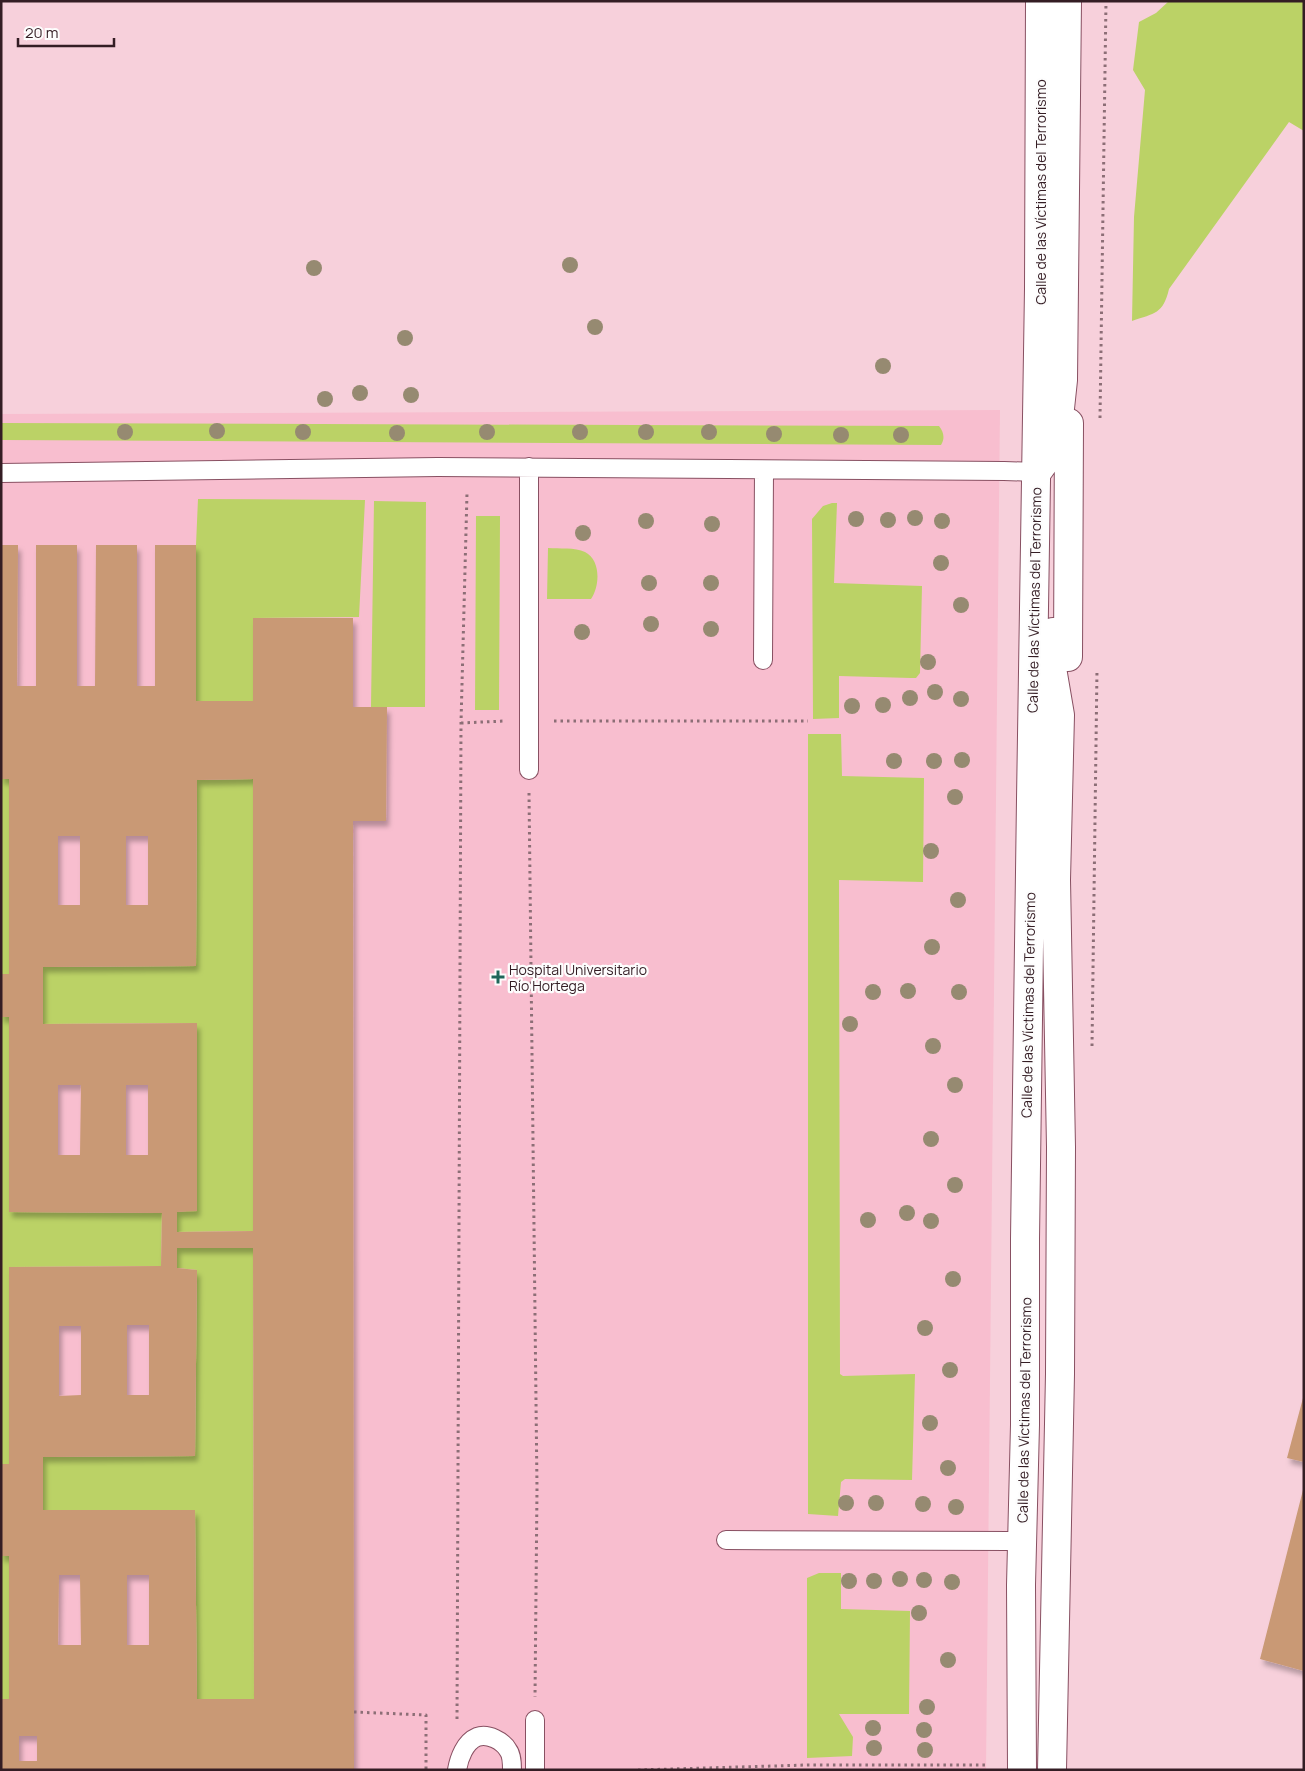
<svg xmlns="http://www.w3.org/2000/svg" width="1305" height="1771" font-family="Manrope,sans-serif">
  <style>
    .built { fill: #f8becf }
    .green { fill: #bbd266 }
    .building { fill: #c99974; fill-rule: evenodd; filter: url(#shadow) }
    .lines { fill: none; stroke-linecap: round; stroke-linejoin: round }
    .lane-casing { stroke: #885062; stroke-width: 20 }
    .secondary-casing { stroke: #885062; stroke-width: 30 }
    .path { stroke: #8c6e76; stroke-width: 3; stroke-dasharray: 2.5 4; stroke-linecap: butt }
    .lane { stroke: #fff; stroke-width: 18 }
    .secondary { stroke: #fff; stroke-width: 28 }
    .tree { fill: #968a71 }
    .poi-dot { fill: #1f665a; stroke: #fdfdfd; stroke-width: 2 }
    .labels { text-anchor: middle; dominant-baseline: central; stroke-width: 4.5; stroke-linejoin: round; paint-order: stroke }
    .street-label { font-size: 14px; fill: #341d24; stroke: #fdfdfd }
    .poi-label { font-size: 14px; fill: #341d24; stroke: #fdfdfd; text-anchor: start }
  </style>
  <defs>
    <filter id="shadow"><feDropShadow dx="3" dy="5.5" stdDeviation="2.5" flood-color="#0004"/></filter>
  </defs>
  <rect width="100%" height="100%" fill="#f7d0db"/>
  <!-- built -->
  <path class="built" d="M1000 410 986 1770H1V414Z"/>
  <!-- green -->
  <path class="green" d="M1169 1H1304V131L1289 122 1169 289C1163 314 1155 313 1132 321L1134 217 1145 90 1133 70 1139 22 1156 13Z
    M1 423 939 426C944 432 945 439 941 445L1 440Z
    M198 499 365 500 359 617 254 618 253 701H196V545Z
    M374 501 426 502 425 707H371Z
    M832 503H837L834 583 922 586 920 673 916 678H911L839 676V718L813 719 812 519 823 506Z
    M476 516H500L499 710H475Z
    M548 548C559 549 575 547 585 552 601 560 600 586 591 599H547Z
    M808 734H841L842 776 924 778 923 882 839 880 840 1374 843 1376 915 1374 912 1480 845 1479 841 1482 838 1516 808 1514Z
    M1 779H9V974H1Z
    M253 779V1231L177 1232V1212L197 1210V1023L43 1024V967L196 966 197 780Z
    M1 1017H9V1212L162 1213 161 1266 9 1267V1464H1Z
    M177 1248H253L254 1699H197L195 1510H43V1457L195 1456 197 1270 177 1268Z
    M1 1556H9V1699H1Z
    M819 1573H841V1609L910 1611 909 1714H839L853 1737 852 1756 807 1758V1578Z"/>
  <!-- building -->
  <path class="building" d="M1 545H18L17 686H36V545H77V686H95L96 545H137V686H155V545H196V701H253V618H353V707H387L386 821H353L354 1770H1V1699H9V1556H1V1464H9V1267L161 1266 162 1213 9 1212V1017H1V974H9V779H1ZM253 779V1231L177 1232V1212L197 1211V1023L43 1024V967L196 966 197 780ZM58 836H80V905H58ZM126 836H148V905H126ZM58 1085H81L80 1155H58ZM126 1085H148V1155H126ZM177 1248H253L254 1699H197L195 1510H43V1457L195 1456 197 1270 177 1268ZM127 1325H149V1395H127ZM59 1326H81V1395L59 1396ZM59 1575H80L81 1645H58ZM127 1575H149V1645H127ZM19 1736H37V1761H19Z
    M1303 1398H1304V1462L1287 1458Z
    M1303 1490H1304V1671L1260 1659Z"/>
  <g class="lines">
    <defs>
      <path id="lane" d="M529 467V770
        M1 473 438 467 1004 471 1037 472
        M763 660 764 470
        M726 1540 1011 1541 1023 1538
        M535 1720V1770
        M457 1770C459 1758 465 1742 477 1737 488 1733 503 1741 508 1750 512 1755 512 1764 512 1770"/>
      <path id="secondary" d="M1038 471 1056 446 1063 380 1067 1
        M1068 657 1069 423
        M1022 1770 1021 1585 1025 1425V1239L1031 799 1039 289 1040 1
        M1052 1770 1060 1374 1061 1147 1056 880 1060 715 1052 668 1053 632"/>
    </defs>
    <!-- lane casing -->
    <use href="#lane" class="lane-casing"/>
    <!-- secondary casing -->
    <use href="#secondary" class="secondary-casing"/>
    <!-- path -->
    <path class="path" d="M1100 418 1106 1
      M554 721H808
      M461 723 505 721
      M529 793 537 1488 535 1697
      M1092 1046 1097 669
      M354 1712 426 1715V1770
      M457 1719 461 723 467 493
      M638 1770 807 1765H986"/>
    <!-- lane -->
    <use href="#lane" class="lane"/>
    <!-- secondary -->
    <use href="#secondary" class="secondary"/>
  </g>
  <!-- trees -->
  <g class="tree">
    <circle cx="570" cy="265" r="8"/>
    <circle cx="314" cy="268" r="8"/>
    <circle cx="595" cy="327" r="8"/>
    <circle cx="405" cy="338" r="8"/>
    <circle cx="883" cy="366" r="8"/>
    <circle cx="360" cy="393" r="8"/>
    <circle cx="411" cy="395" r="8"/>
    <circle cx="325" cy="399" r="8"/>
    <circle cx="217" cy="431" r="8"/>
    <circle cx="125" cy="432" r="8"/>
    <circle cx="303" cy="432" r="8"/>
    <circle cx="487" cy="432" r="8"/>
    <circle cx="580" cy="432" r="8"/>
    <circle cx="646" cy="432" r="8"/>
    <circle cx="709" cy="432" r="8"/>
    <circle cx="397" cy="433" r="8"/>
    <circle cx="774" cy="434" r="8"/>
    <circle cx="841" cy="435" r="8"/>
    <circle cx="901" cy="435" r="8"/>
    <circle cx="915" cy="518" r="8"/>
    <circle cx="856" cy="519" r="8"/>
    <circle cx="888" cy="520" r="8"/>
    <circle cx="646" cy="521" r="8"/>
    <circle cx="942" cy="521" r="8"/>
    <circle cx="712" cy="524" r="8"/>
    <circle cx="583" cy="533" r="8"/>
    <circle cx="941" cy="563" r="8"/>
    <circle cx="649" cy="583" r="8"/>
    <circle cx="711" cy="583" r="8"/>
    <circle cx="961" cy="605" r="8"/>
    <circle cx="651" cy="624" r="8"/>
    <circle cx="711" cy="629" r="8"/>
    <circle cx="582" cy="632" r="8"/>
    <circle cx="928" cy="662" r="8"/>
    <circle cx="935" cy="692" r="8"/>
    <circle cx="910" cy="698" r="8"/>
    <circle cx="961" cy="699" r="8"/>
    <circle cx="883" cy="705" r="8"/>
    <circle cx="852" cy="706" r="8"/>
    <circle cx="962" cy="760" r="8"/>
    <circle cx="894" cy="761" r="8"/>
    <circle cx="934" cy="761" r="8"/>
    <circle cx="955" cy="797" r="8"/>
    <circle cx="931" cy="851" r="8"/>
    <circle cx="958" cy="900" r="8"/>
    <circle cx="932" cy="947" r="8"/>
    <circle cx="908" cy="991" r="8"/>
    <circle cx="873" cy="992" r="8"/>
    <circle cx="959" cy="992" r="8"/>
    <circle cx="850" cy="1024" r="8"/>
    <circle cx="933" cy="1046" r="8"/>
    <circle cx="955" cy="1085" r="8"/>
    <circle cx="931" cy="1139" r="8"/>
    <circle cx="955" cy="1185" r="8"/>
    <circle cx="907" cy="1213" r="8"/>
    <circle cx="868" cy="1220" r="8"/>
    <circle cx="931" cy="1221" r="8"/>
    <circle cx="953" cy="1279" r="8"/>
    <circle cx="925" cy="1328" r="8"/>
    <circle cx="950" cy="1370" r="8"/>
    <circle cx="930" cy="1423" r="8"/>
    <circle cx="948" cy="1468" r="8"/>
    <circle cx="846" cy="1503" r="8"/>
    <circle cx="876" cy="1503" r="8"/>
    <circle cx="923" cy="1504" r="8"/>
    <circle cx="956" cy="1507" r="8"/>
    <circle cx="900" cy="1579" r="8"/>
    <circle cx="924" cy="1580" r="8"/>
    <circle cx="849" cy="1581" r="8"/>
    <circle cx="874" cy="1581" r="8"/>
    <circle cx="952" cy="1582" r="8"/>
    <circle cx="919" cy="1613" r="8"/>
    <circle cx="948" cy="1660" r="8"/>
    <circle cx="927" cy="1707" r="8"/>
    <circle cx="873" cy="1728" r="8"/>
    <circle cx="924" cy="1730" r="8"/>
    <circle cx="874" cy="1748" r="8"/>
    <circle cx="925" cy="1750" r="8"/>
  </g>
  <!-- markers -->
  <path class="poi-dot" d="M495.5 969.5h5v5h5v5h-5v5h-5v-5h-5v-5h5z"/>
  <g class="labels">
    <!-- street labels -->
    <g class="street-label">
      <text transform="translate(1040 192) rotate(-90)">Calle de las Víctimas del Terrorismo</text>
      <text transform="translate(1034 600) rotate(-89)">Calle de las Víctimas del Terrorismo</text>
      <text transform="translate(1028 1005) rotate(-89)">Calle de las Víctimas del Terrorismo</text>
      <text transform="translate(1024 1410) rotate(-89)">Calle de las Víctimas del Terrorismo</text>
    </g>
    <!-- poi labels -->
    <g class="poi-label">
      <text x="509" y="969">Hospital Universitario<tspan x="509" dy="16">Río Hortega</tspan></text>
    </g>
  </g>
  <!-- border -->
  <rect width="1305" height="1771" fill="none" stroke="#341d24" stroke-width="5"/>
  <!-- scale -->
  <path d="M18 38v8h96v-8" fill="none" stroke="#341d24" stroke-width="2.5"/>
  <text x="25" y="38" font-size="15" fill="#341d24" stroke="#fdfdfd" stroke-width="4" paint-order="stroke">20 m</text>
</svg>
